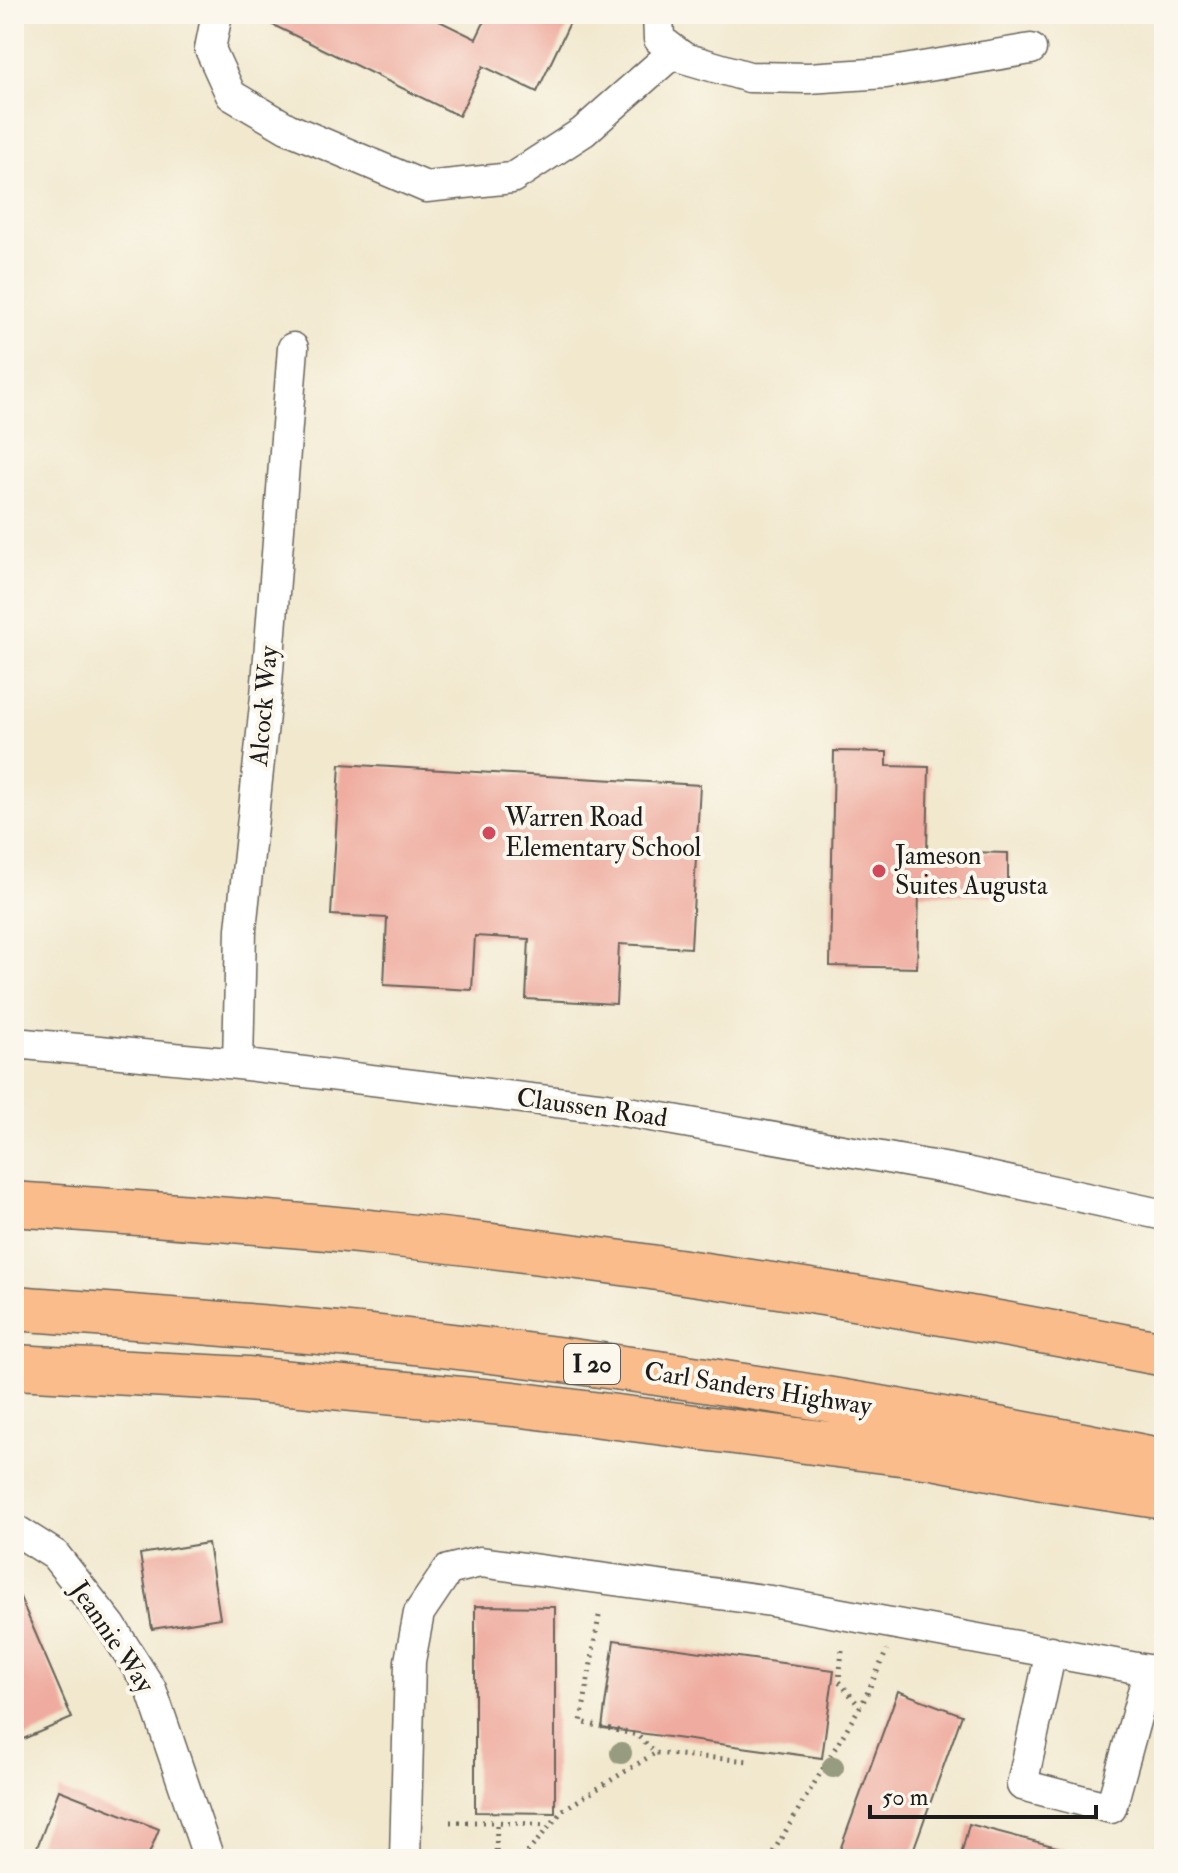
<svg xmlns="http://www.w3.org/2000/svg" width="1178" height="1873" font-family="'IM FELL Double Pica',serif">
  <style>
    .building { fill: #efab9f }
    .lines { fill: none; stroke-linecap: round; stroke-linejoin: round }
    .minor-casing { stroke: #67635a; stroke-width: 33 }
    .highway-casing { stroke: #67635a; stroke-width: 47 }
    .path { stroke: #67635a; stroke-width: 5; stroke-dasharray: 2 6; stroke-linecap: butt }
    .minor { stroke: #fff; stroke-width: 30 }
    .highway { stroke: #f9bc8a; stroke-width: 44 }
    .tree { fill: #979b7f }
    .poi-dot { fill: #d1495b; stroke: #fbf7ec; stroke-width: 3 }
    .labels { text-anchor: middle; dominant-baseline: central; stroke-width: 8; stroke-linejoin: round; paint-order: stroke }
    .shield { fill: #fbf7ec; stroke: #5f5e5a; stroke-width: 2 }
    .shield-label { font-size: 24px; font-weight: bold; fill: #1c1c1c }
    .street-label { font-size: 26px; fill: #1c1c1c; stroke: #fbf7ec }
    .poi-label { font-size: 26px; fill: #1c1c1c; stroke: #fbf7ec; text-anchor: start }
  </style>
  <rect width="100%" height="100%" fill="#fbf7ec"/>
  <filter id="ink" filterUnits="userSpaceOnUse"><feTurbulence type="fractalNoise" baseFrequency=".0125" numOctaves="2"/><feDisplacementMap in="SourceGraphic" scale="16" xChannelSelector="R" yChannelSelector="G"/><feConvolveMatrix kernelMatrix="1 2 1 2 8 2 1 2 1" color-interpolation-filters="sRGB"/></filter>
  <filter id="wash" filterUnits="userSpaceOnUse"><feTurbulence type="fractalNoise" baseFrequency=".006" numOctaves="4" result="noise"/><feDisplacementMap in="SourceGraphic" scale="32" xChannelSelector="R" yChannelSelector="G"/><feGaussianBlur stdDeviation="1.8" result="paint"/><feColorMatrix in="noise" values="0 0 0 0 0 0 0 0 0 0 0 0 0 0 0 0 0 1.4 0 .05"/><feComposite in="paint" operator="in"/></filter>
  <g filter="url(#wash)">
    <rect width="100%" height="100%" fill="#f1e8ce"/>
    <g id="blocks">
      <!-- building -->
      <path class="building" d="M276 14H425L476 39 488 14H574L537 92 483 66 459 116 271 24Z
        M834 751 887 752V766L929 767 927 851 1008 853V896L919 894 917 968 830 966Z
        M340 764 700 785 691 948 619 944 616 1004 526 999 529 939 475 936 472 990 384 985 387 918 331 915Z
        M208 1543 220 1618 152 1629 140 1554Z
        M19 1595 72 1718 14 1743V1597Z
        M475 1606 555 1607V1813L475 1812Z
        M614 1640 834 1670 822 1758 602 1728Z
        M898 1691 962 1715 910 1859H863L840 1850Z
        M59 1790 159 1829 147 1859 33 1858Z
        M969 1824 1099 1858V1859H960Z"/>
    </g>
  </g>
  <g filter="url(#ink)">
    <use href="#blocks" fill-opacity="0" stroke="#67635a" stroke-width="2"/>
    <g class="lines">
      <defs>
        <path id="minor" d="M217 14 210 49 231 95 287 128 426 187 512 178 583 132 675 51
          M658 14 659 39 684 58 749 77 808 78 886 73 1031 49
          M14 1043 238 1064 606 1108 966 1172 1164 1215
          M238 1064 241 929 266 696 293 348
          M14 1529 55 1555 111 1626 151 1689 209 1859
          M1051 1651 1022 1785 1111 1808 1149 1670
          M405 1859 410 1661 419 1613 448 1570 480 1562 771 1601 1164 1673"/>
        <path id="highway" d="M14 1204C138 1213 263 1221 388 1234 648 1262 907 1304 1164 1354
          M14 1308C132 1317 251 1325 370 1337 636 1365 901 1408 1164 1461
          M14 1367 247 1379 514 1404 932 1457 1053 1480 1164 1497"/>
      </defs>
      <!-- minor casing -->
      <use href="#minor" class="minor-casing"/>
      <!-- highway casing -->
      <use href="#highway" class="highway-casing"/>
      <!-- path -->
      <path class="path" d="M599 1616 581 1722 637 1735 655 1753 750 1761
        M842 1650 839 1681 860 1707
        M450 1822H497
        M496 1859 497 1822 548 1825
        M522 1859 563 1810 655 1753
        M769 1859 864 1700 887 1650"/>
      <!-- minor -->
      <use href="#minor" class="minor"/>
      <!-- highway -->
      <use href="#highway" class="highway"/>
    </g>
    <!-- trees -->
    <g class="tree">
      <circle cx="621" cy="1753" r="11"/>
      <circle cx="833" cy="1767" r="11"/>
    </g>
  </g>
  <!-- markers -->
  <g class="poi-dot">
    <circle cx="489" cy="833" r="8"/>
    <circle cx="879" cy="871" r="8"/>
  </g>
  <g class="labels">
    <!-- shield labels -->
    <rect class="shield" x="564" y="1344" width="56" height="40" rx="6"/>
    <g class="shield-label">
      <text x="592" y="1364">I 20</text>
    </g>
    <!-- street labels -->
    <g class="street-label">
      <text transform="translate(264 706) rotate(-85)">Alcock Way</text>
      <text transform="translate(592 1108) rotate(8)">Claussen Road</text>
      <text transform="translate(758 1389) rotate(9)">Carl Sanders Highway</text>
      <text transform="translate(112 1637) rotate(56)">Jeannie Way</text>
    </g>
    <!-- poi labels -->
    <g class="poi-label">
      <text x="505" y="818">Warren Road<tspan x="505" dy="30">Elementary School</tspan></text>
      <text x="895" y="856">Jameson<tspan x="895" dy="30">Suites Augusta</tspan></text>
    </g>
  </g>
  <!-- margin -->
  <rect width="1178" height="1873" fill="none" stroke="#fbf7ec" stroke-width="48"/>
  <!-- scale -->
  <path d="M870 1805v12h226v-12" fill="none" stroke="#1c1c1c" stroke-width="4"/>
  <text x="882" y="1805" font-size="24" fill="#1c1c1c" stroke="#fbf7ec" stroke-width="6" paint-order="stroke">50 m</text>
</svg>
